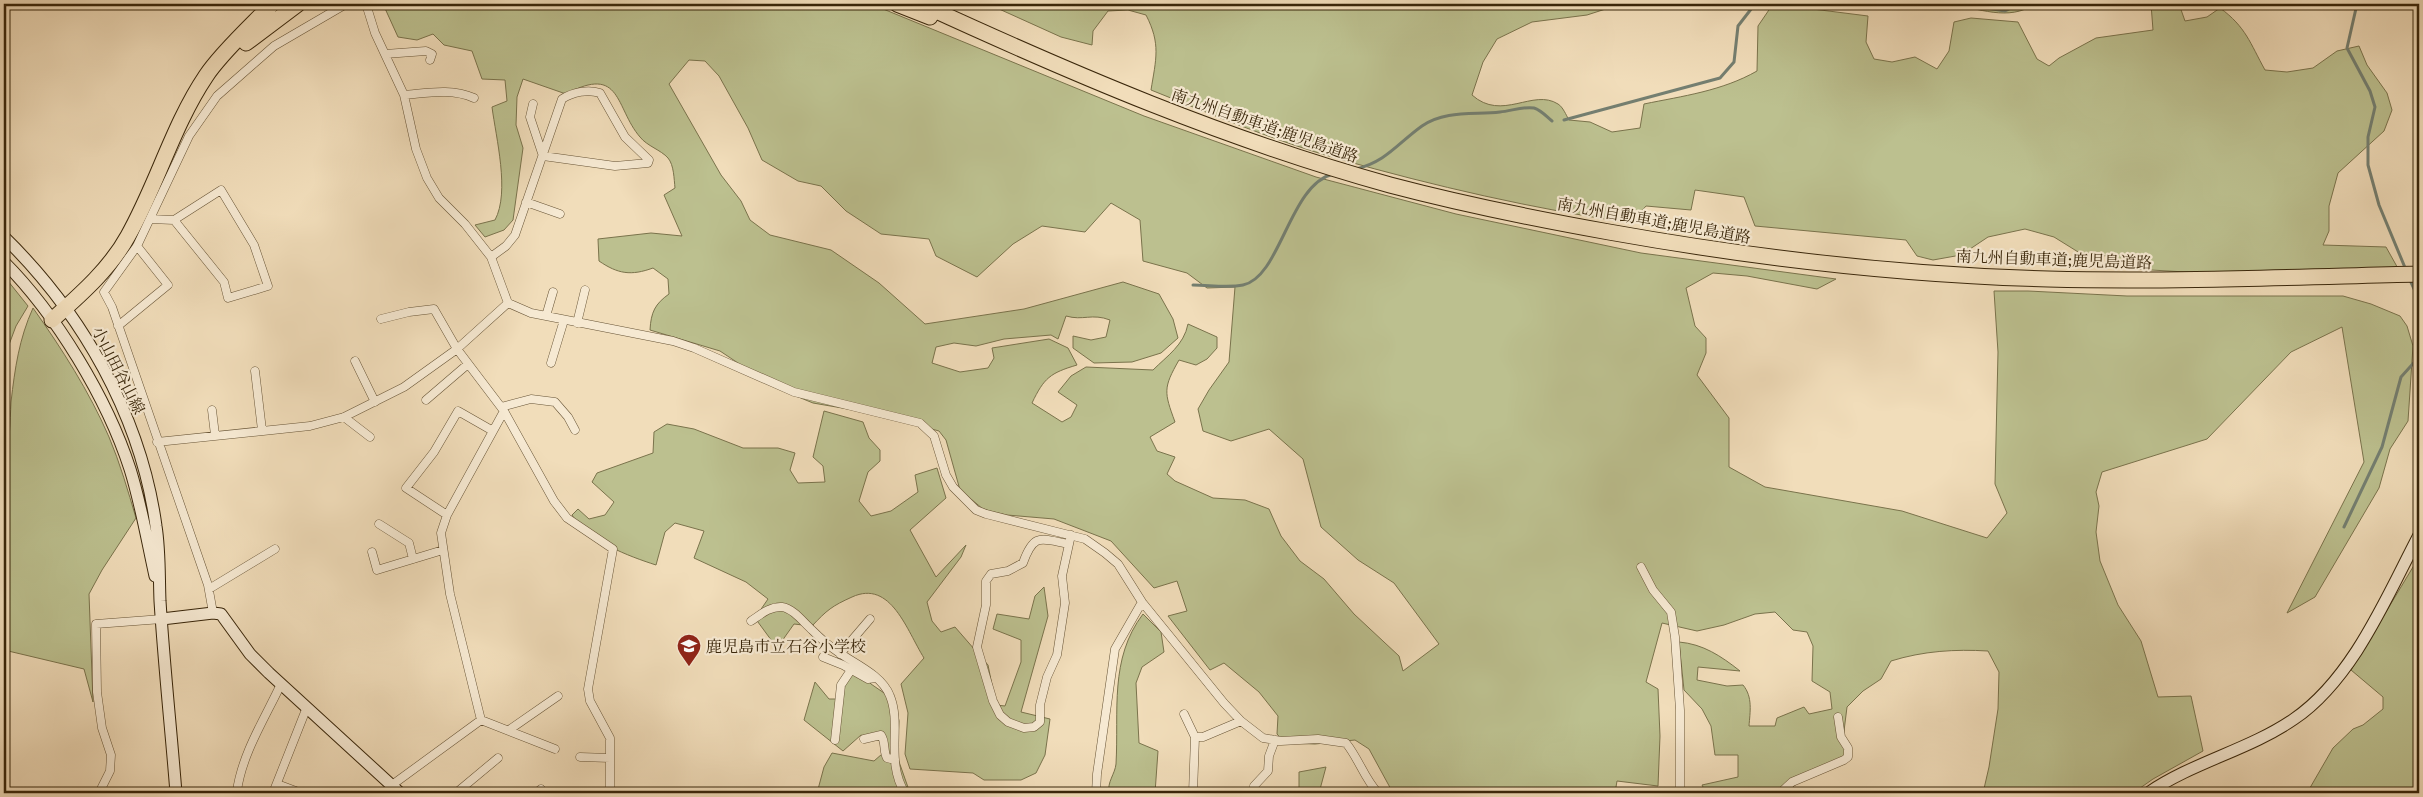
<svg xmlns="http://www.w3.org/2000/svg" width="2423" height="797" font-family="'Libre Caslon Text','Noto Serif JP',serif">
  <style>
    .green { fill: #bcc08f; stroke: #7a734c; fill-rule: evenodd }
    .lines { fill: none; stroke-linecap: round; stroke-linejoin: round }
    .stream { stroke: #747f71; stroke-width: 3 }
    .street-casing { stroke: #675436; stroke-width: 9 }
    .secondary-casing { stroke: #39260a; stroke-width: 13 }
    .highway-casing { stroke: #39260a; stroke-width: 17 }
    .street { stroke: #f6e9d2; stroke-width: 8 }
    .secondary { stroke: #f6e9d2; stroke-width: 11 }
    .highway { stroke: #f1ddba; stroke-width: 15 }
    .labels { text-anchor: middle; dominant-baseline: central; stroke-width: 4.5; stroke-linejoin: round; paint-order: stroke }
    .street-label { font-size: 16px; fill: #39260a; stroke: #f6e9d2 }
    .poi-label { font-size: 16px; fill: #39260a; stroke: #f6e9d2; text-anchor: start }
  </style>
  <rect width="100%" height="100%" fill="#f1ddba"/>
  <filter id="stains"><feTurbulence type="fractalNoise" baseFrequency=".004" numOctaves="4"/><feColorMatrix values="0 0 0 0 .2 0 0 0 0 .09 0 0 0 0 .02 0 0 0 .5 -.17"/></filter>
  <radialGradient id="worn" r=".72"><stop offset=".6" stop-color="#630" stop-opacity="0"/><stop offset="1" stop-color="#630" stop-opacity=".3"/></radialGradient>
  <!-- green -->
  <path class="green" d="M383 4H560L597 7 619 4H871L1144 116 1316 177 1456 214 1641 253 1836 279 1817 289 1747 276 1713 273 1686 288 1695 326 1706 338V353L1697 375 1729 418V467L1765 487 1902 511 1987 538 2007 513 1995 484 1998 352 1994 291H2028L2127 296H2343L2371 304 2400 316 2407 326 2413 346 2408 421 2390 449 2379 488 2315 597 2287 613 2364 462 2342 327 2291 352 2207 439 2102 472 2096 492 2099 506 2096 532 2100 561 2118 605 2141 641 2158 697 2191 696 2203 751 2153 779 2133 793H1983L1989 767 1998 709 1999 672 1988 651C1955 649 1923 651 1891 661L1881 679 1863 691 1847 707 1844 731 1847 755 1810 772 1786 793H1706L1702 785 1738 777V755H1715L1711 726 1702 709 1684 690 1679 642C1703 644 1721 656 1740 671L1698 667 1697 680 1727 686 1743 685C1753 697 1750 712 1749 726H1775L1777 718 1804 707 1809 714 1832 709 1830 692 1812 681 1813 646 1807 632 1793 630 1775 612 1755 614 1724 625 1697 631 1662 623 1646 682 1658 689 1660 736 1658 786 1617 781 1615 793H1393L1369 749 1355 740 1315 744 1285 743 1277 734 1278 716 1259 692 1224 663 1210 670 1168 616 1187 611 1177 581 1154 588 1111 541 1054 519 1007 515 983 509 960 490 946 440 939 431 877 414 813 403 774 387 720 351 650 330C651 312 655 304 669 294L668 279 653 268C631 276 618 274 599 261L598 239 651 233 682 236 664 195 675 188C674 179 674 165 668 158 661 150 647 146 640 137 615 108 622 64 566 94L523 79 517 97 516 125 523 148 513 220 504 230 485 237 475 225 495 220C510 192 496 138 492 107L507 101 505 80 482 79 472 51 444 45 433 34 417 40 398 37ZM689 60 705 61 719 76 748 128 762 160 798 181 821 186 846 211 881 234 929 239 936 256 977 277 1013 244 1042 226 1085 232 1111 203 1140 220 1143 261 1187 273 1207 288 1235 287 1229 362 1209 390 1198 409 1203 431 1231 441 1269 429 1303 459 1321 527 1358 560 1394 583 1439 644 1403 671 1399 656 1354 614 1324 579 1300 561 1281 536 1269 509 1245 500 1213 498 1175 481 1167 474 1175 457 1157 451 1150 437 1175 422C1164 392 1163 388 1179 360L1196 365 1207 359 1217 348V337L1188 324C1184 345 1167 356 1153 370L1086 367 1071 376 1058 392 1077 405 1071 417 1062 422 1032 403C1044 378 1050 373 1077 365L1068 348 1049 339 992 348 994 358 988 368 960 372 932 363 936 347 954 343 976 346 1004 339 1051 335 1058 339 1066 316C1083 321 1092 313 1110 320L1106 337 1091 340 1073 336V348L1094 363 1132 362 1161 353 1178 338 1173 319 1159 294 1123 282 1024 309 925 324 879 283 831 250 770 235 750 220 741 201 721 175 669 84Z
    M988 4H1634L1618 5 1587 15 1532 22 1497 39 1483 62 1472 95C1502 122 1533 88 1558 104 1563 107 1566 115 1569 120L1590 122 1612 132 1640 128 1644 104C1683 96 1722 91 1757 71L1758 26 1773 4 1868 16 1866 42 1874 59 1892 62 1915 57 1937 69 1949 51 1954 22 1971 18 2018 22 2037 59 2049 66 2059 58 2096 38 2153 30 2151 4H2179L2185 21 2207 17 2220 8C2246 27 2250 43 2265 70L2287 72 2313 68 2337 51 2359 46 2367 65 2387 93 2392 110 2384 131 2338 173 2329 206V231L2323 245 2386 247 2400 272 2203 273 2134 269 2113 256 2083 255 2054 237 2025 229 1988 237 1961 255 1933 260 1917 256 1906 240 1755 226 1744 197 1695 190 1691 210 1646 206 1631 223C1534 209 1434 186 1339 159 1275 141 1213 115 1151 90 1156 59 1161 44 1146 15L1128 10 1108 11 1093 31 1092 45 1061 37Z
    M1949 4H2035C2008 22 1979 8 1949 4Z
    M4 276 28 306 16 326 4 358Z
    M33 308C62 349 89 391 109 437 120 463 128 491 136 518L102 570 89 594 93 702 84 669 4 650V463C10 444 10 422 11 402 15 368 19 339 33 308Z
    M824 411 863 422 869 438 880 450V461L868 472 859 501 871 516 891 511 918 492 915 475 937 468 946 498 910 530 936 577 966 545 961 557 927 602 932 621 941 632 955 627 988 665 996 705 1005 706 1021 662V640L993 629 997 614 1029 619 1035 596 1044 587 1048 616 1021 712 1050 719 1045 755 1036 773 1021 780H984L973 773 910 769 905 754 908 713 901 684 924 658C907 631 891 579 852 597 832 606 827 610 812 626L794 624 777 648 755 618 768 599 746 582 694 558 704 531 675 523 665 532 656 565C628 556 588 541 572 515L578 509 589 519 605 515 614 502 592 482 597 473 653 453 654 432 667 424 694 429 743 448H778L795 453 790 470 798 483 825 482 823 466 813 457Z
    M2419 557V793H2307L2333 748 2353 729 2363 725 2383 709V697L2351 670Z
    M1143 614 1161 632 1164 652 1142 667 1136 683 1139 743 1158 751 1155 793H1109C1107 782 1115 774 1116 764 1119 711 1109 659 1143 614Z
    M857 668 871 684 887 695 896 705 899 721 897 756 910 793H817L824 767 832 753 874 761 882 754 881 741 861 735 843 751 804 720 815 682 829 699H840L846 670Z
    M1326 767 1319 793H1299V772Z"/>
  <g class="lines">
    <!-- stream -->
    <path class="stream" d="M1962 4 2005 11 2019 4
      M2357 4 2347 48 2370 91 2375 107 2368 137V165L2379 205 2406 270
      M1564 120 1720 78 1734 62 1738 26 1755 4
      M1356 169C1386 162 1398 143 1422 126 1445 110 1474 115 1500 112 1511 111 1524 106 1534 108 1541 110 1547 117 1552 121
      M2409 278 2419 300
      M1193 285C1209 285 1228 288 1243 285 1281 277 1289 185 1333 174
      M2344 527 2382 447 2401 377 2419 357"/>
    <defs>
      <path id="street" d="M366 4 375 33 404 95 416 149 427 178 439 198 465 224 491 257 508 303 531 313 673 341 694 348 794 392 920 423 934 436 946 475 953 487 976 510 986 514 1085 539 1105 553 1118 564 1142 602 1224 703 1241 721 1263 738 1281 741 1318 739 1346 743C1359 759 1364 778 1378 793
        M385 54 426 51 432 54 430 60
        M404 95C428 93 451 88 474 98
        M221 190 254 245 268 286 228 298 224 282 174 220Z
        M526 202 560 214
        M150 219 174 220
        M491 257 506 246 515 235 562 99C573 92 588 89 600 93L625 137 649 160 648 163 615 166 543 156 530 117 533 104
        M546 316 553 292
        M381 319 409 312 434 309 457 349 504 411 554 501 567 518 613 549 588 689 590 701 610 738V793
        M577 323 585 290
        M118 326 168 285 137 246
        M355 361 375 402
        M551 363 564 320
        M255 371 262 430
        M426 400 468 364
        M501 407 531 399 555 402 568 417 575 430
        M212 410 215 435
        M504 411 447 515 441 533 450 594 481 720 555 749
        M344 417 370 437
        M157 442 310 426 344 417 404 387 457 349 508 303
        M447 515 406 488 434 452 458 411 493 431
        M379 524 409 543 413 559
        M1069 544C1041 539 1034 532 1023 563L1008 571 991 574 986 581V605L977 647 993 701 1000 715 1008 722 1024 728 1034 727 1040 722V705L1047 677 1057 655 1065 603 1062 576 1071 535
        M372 552 377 570 443 550
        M1641 567 1653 590 1671 612 1675 637 1680 710V793
        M209 589 275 549
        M213 613 208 585 112 307 104 292 137 246 189 136 217 96 274 46 346 4
        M751 621C760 615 770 606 782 607 794 609 803 622 812 630 820 638 829 646 838 652 855 664 882 675 890 696 902 725 885 761 905 793
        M840 654 870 619
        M823 657 843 665 868 679 876 678
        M1184 714 1195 737H1203L1241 721
        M509 730 558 696
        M864 739 881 735C886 742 883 751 887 758L895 760
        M835 740 841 685 851 670
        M580 757 610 758
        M277 784 301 793
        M392 785 481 720
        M1254 786 1268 771 1269 756 1275 740
        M237 791C242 754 265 718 281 684
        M99 793 110 771 111 755 102 728 97 692 96 624 162 619
        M273 793 307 707
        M456 793 498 758
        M536 793 541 789
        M1096 793 1097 774 1115 649 1142 602
        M1193 793 1195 737
        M1780 793 1792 782 1844 760 1848 757V748L1841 737 1838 717"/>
      <path id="secondary" d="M4 237C82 313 141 416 156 526 160 551 159 576 160 601 164 665 171 729 176 793
        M4 262C56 314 107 398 130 469 141 504 147 540 155 576
        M162 619 213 613 221 614 250 654 269 673 400 793
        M2148 793C2193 762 2249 750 2294 719 2353 679 2387 596 2419 535"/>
      <path id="highway" d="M897 4 930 17
        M921 4C1073 74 1227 140 1390 185 1462 204 1536 219 1609 232 1754 258 1901 275 2048 279 2171 282 2295 277 2419 274
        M246 43 298 4
        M52 320C80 295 110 269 128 236 157 185 173 125 206 76 221 53 253 24 272 4"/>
    </defs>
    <!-- street casing -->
    <use href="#street" class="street-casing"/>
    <!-- secondary casing -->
    <use href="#secondary" class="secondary-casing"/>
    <!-- highway casing -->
    <use href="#highway" class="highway-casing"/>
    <!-- street -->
    <use href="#street" class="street"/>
    <!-- secondary -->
    <use href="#secondary" class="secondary"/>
    <!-- highway -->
    <use href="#highway" class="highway"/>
  </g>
  <!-- icons -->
  <defs>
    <symbol id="school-pin" viewBox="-11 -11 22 30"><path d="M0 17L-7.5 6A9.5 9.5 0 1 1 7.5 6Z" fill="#8f2418" stroke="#f6e9d2"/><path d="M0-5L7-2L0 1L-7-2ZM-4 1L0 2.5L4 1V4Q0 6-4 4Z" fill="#fff"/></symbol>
  </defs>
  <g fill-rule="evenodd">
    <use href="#school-pin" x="675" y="632" width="28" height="38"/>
  </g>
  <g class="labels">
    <!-- street labels -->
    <g class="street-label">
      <text transform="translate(1265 125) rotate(19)">南九州自動車道;鹿児島道路</text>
      <text transform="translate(1654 220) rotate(10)">南九州自動車道;鹿児島道路</text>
      <text transform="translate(2054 259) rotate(2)">南九州自動車道;鹿児島道路</text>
      <text transform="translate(119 370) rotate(63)">小山田谷山線</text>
    </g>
    <!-- poi labels -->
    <g class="poi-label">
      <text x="706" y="646">鹿児島市立石谷小学校</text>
    </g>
  </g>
  <!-- margin -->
  <rect width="2423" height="797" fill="none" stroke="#f1ddba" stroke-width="20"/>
  <rect x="5" y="5" width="2413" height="787" fill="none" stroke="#39260a" stroke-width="2.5"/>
  <rect x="10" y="10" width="2403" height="777" fill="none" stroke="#39260a"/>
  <rect width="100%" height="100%" filter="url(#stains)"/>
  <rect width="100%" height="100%" fill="url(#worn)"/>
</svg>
